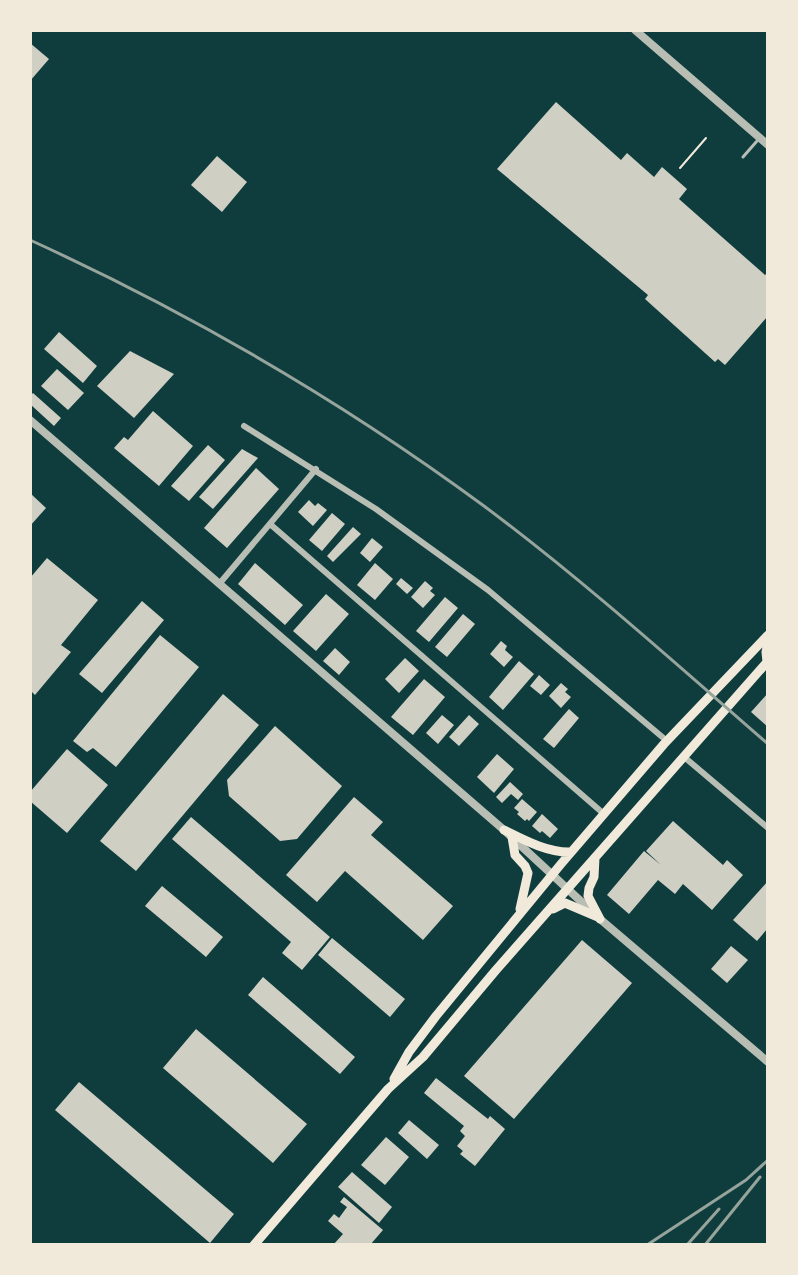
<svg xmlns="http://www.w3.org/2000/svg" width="798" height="1275" font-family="Signika,sans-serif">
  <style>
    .building { fill: #cfcfc3 }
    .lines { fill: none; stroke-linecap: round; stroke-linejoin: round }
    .path { stroke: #f1e9da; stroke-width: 2 }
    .service { stroke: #b8beb3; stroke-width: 3 }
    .minor { stroke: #b8beb3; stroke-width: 6 }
    .tertiary { stroke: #b8beb3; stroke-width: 8 }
    .secondary { stroke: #f1e9da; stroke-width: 9 }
    .rail { stroke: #97a49c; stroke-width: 3 }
  </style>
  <rect width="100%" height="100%" fill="#0f3d3e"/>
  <!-- building -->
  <path class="building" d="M30 43 49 59 30 81Z
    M556 102 621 160 627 153 654 177 662 167 687 189 679 199 765 275 768 272V316L725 365 718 359 715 362 645 299 648 295 497 169Z
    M217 156 247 182 222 212 191 185Z
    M59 332 97 366 83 383 44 349Z
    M130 351 174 374 134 418 97 386Z
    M57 369 84 393 68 410 41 386Z
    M33 393 61 418 54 426 30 404V396Z
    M153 411 193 446 159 486 114 448 124 437 128 440Z
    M208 445 225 460 189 501 171 486Z
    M242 449 258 458 213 509 199 497Z
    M256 468 279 489 227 548 204 528Z
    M30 493 46 508 30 526Z
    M309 500 315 506 318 503 327 510 313 526 298 512Z
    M332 513 345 524 322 551 309 540Z
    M353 527 361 534 333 562 327 556Z
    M372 538 383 547 370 562 360 553Z
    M47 558 98 600 61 645 71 652 35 695 30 690V578Z
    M255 563 303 605 285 625 238 584Z
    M375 563 393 579 375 600 357 585Z
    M401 578 413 588 407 594 396 584Z
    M425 581 433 588 430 591 435 595 423 608 411 597Z
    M326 594 349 614 316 651 293 631Z
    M445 597 458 608 429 642 416 631Z
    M142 601 164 620 102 693 79 674Z
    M463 614 475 624 447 657 435 647Z
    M160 635 199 667 116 767 93 748 87 752 73 741Z
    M501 641 507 646 505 650 513 657 504 667 490 654Z
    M335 648 350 662 339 675 323 661Z
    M405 658 419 671 399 693 385 679Z
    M519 661 534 674 503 710 489 697Z
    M539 675 550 685 541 695 530 686Z
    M424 679 445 697 413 735 391 717Z
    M561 683 568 689 565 692 571 697 561 708 549 696Z
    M768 693V727L751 712Z
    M223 694 259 725 136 871 100 841Z
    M569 709 579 718 554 748 543 739Z
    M442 715 454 725 438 744 426 733Z
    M469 715 479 724 459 746 449 737Z
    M275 726 342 786 297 839 280 841 229 796 227 780Z
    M67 749 108 785 67 833 30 801V792Z
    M497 754 514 769 494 793 477 777Z
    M510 782 523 794 518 800 511 794 502 803 496 797Z
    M354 797 383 822 371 835 453 906 423 940 345 871 317 902 286 875Z
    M522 799 537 812 529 821 527 819 525 821 517 814 519 812 514 808Z
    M542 814 558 829 550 838 542 831 540 833 532 826Z
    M191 817 330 937 302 970 282 953 291 942 172 839Z
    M673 821 723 865 727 860 743 875 712 910 683 884 675 894 658 880 629 914 607 895 644 851 661 865 646 851Z
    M768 881V928L757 941 733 920Z
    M162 886 223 937 206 957 145 906Z
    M332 938 405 999 390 1017 318 955Z
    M582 940 632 983 514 1119 464 1076Z
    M731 946 748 960 727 983 711 969Z
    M263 977 355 1057 340 1074 248 995Z
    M196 1029 307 1124 273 1163 163 1068Z
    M436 1078 488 1119 490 1116 505 1129 475 1166 460 1154 463 1151 457 1146 465 1136 460 1131 464 1126 424 1093Z
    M79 1082 234 1214 210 1243 55 1110Z
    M409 1120 439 1145 427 1159 398 1133Z
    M386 1137 409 1157 385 1185 361 1165Z
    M352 1172 392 1207 379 1223 338 1187Z
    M344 1197 383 1230 370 1245H333L343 1234 328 1221 334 1214 339 1218 347 1207 340 1202Z"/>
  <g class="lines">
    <!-- path -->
    <path class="path" d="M680 168 706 138"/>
    <!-- service -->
    <path class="service" d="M743 157 757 141"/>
    <!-- minor -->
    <path class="minor" d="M244 426 376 509 488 590 667 741
      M270 524 604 814
      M220 583 316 469
      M683 756 768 828"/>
    <!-- tertiary -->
    <path class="tertiary" d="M635 30 768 145
      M30 420 504 830 600 919 768 1062"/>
    <!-- secondary -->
    <path class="secondary" d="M767 662 766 652 768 643
      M504 830C524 840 548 853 571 852
      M512 837 515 855 525 866 528 873 520 909
      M595 858 594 877 589 888 588 896 600 919
      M553 909 565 903 598 917
      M394 1079 409 1052 436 1016 561 864 664 744 768 635
      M254 1245 388 1089 423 1057 496 970 768 661"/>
    <!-- rail -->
    <path class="rail" d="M30 240C190 313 343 402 484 506 583 580 675 663 768 744
      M647 1245 746 1180 768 1160
      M687 1245 719 1209
      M705 1245 760 1177"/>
  </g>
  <!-- border -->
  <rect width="798" height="1275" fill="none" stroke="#f1e9da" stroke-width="64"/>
</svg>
